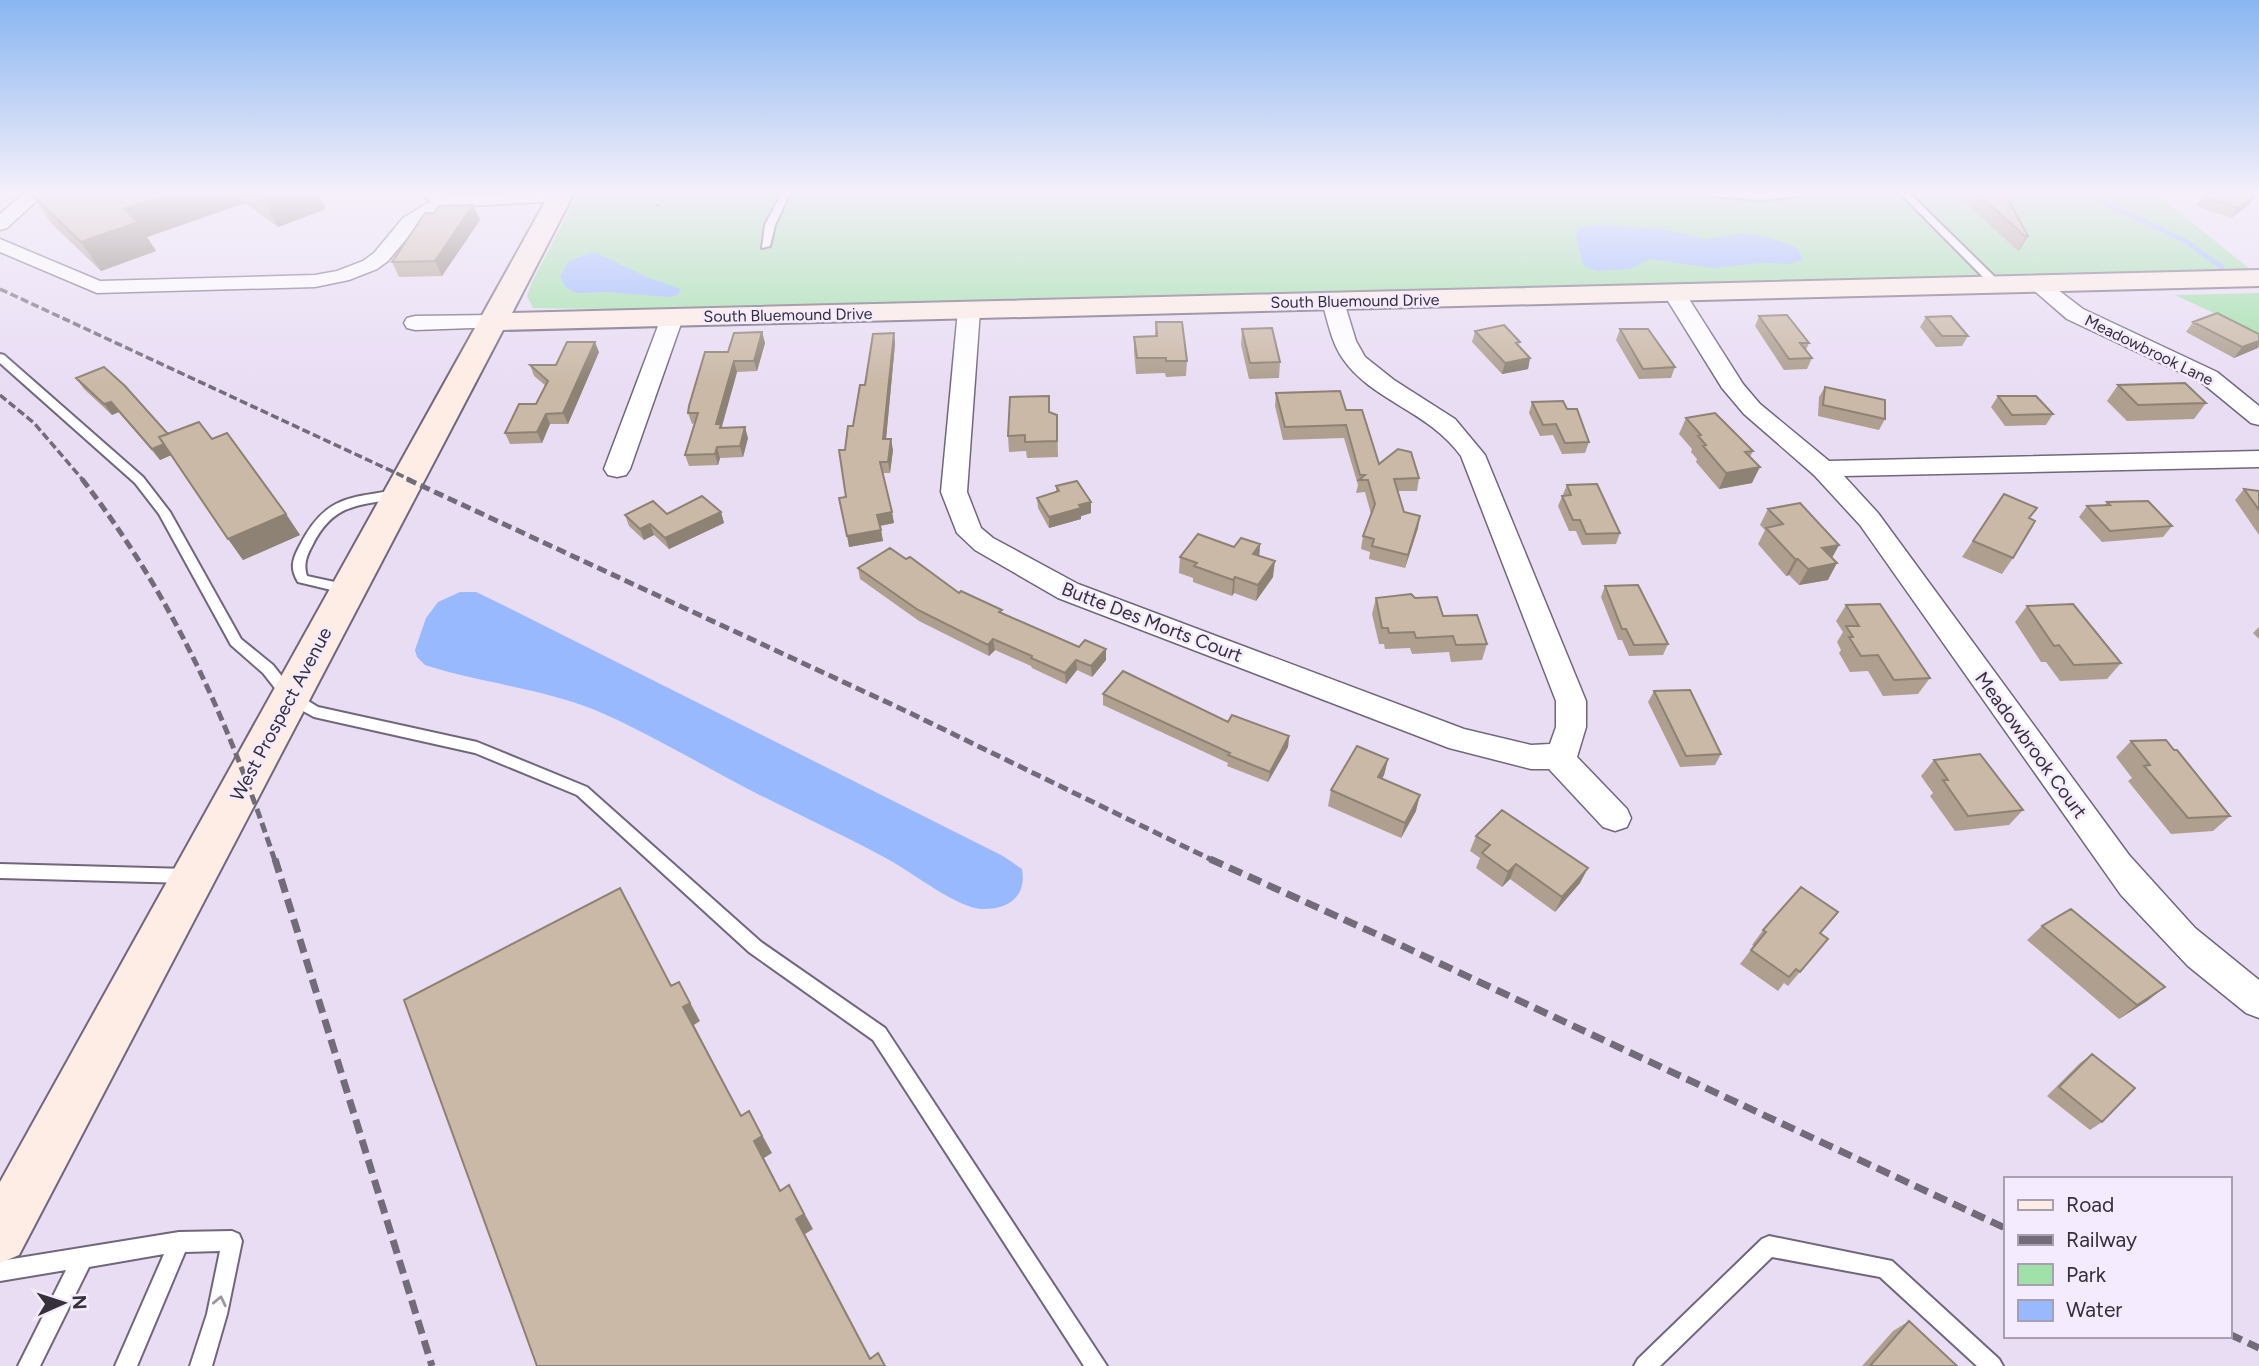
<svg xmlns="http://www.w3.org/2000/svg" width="2259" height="1366" font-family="Figtree,sans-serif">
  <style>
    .green { fill: #9fe1a9 }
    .water { fill: #99b9fe }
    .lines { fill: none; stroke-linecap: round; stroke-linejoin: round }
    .stream { stroke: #99b9fe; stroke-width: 5 }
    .service-casing { stroke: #71677b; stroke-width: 4 }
    .minor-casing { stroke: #71677b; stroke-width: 3 }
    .secondary-casing { stroke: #71677b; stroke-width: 4 }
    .path { stroke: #8e8595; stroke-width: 3.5; stroke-dasharray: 3.5 2.5; stroke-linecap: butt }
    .service { fill: #fff; fill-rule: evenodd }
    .minor { fill: #fff; fill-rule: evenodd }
    .secondary { fill: #feede4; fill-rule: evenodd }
    .rail-far2 { stroke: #726b79; stroke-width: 3.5; stroke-dasharray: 8 3.5; stroke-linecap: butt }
    .rail-far1 { stroke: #726b79; stroke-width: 5; stroke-dasharray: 10 5; stroke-linecap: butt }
    .rail { stroke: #726b79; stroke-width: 7; stroke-dasharray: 14 7; stroke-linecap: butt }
    .wall { fill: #ae9f8f }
    .shaded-wall { fill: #8d8274 }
    .building { fill: #cab9a6; stroke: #8d8274; stroke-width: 2 }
    .oneway { stroke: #9a989c }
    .labels { text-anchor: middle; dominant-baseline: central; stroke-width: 5; stroke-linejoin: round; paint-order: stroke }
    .far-street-label { font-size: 16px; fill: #353039; stroke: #f5ebfe }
    .street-label { font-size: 19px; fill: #353039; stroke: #f5ebfe }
  </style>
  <rect width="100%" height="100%" fill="#e9ddf4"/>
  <!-- green -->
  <path class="green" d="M579 193H2155L2255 273 693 310 533 308 527 296 533 280Z
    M2259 293V334L2175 295Z"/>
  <!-- water -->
  <path class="water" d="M1593 225 1661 229 1705 239 1740 234 1763 236 1789 244 1799 250 1803 260 1789 264 1761 263 1713 268 1650 259 1630 269 1596 271 1583 265 1576 236 1579 228Z
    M589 253H597L647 277 681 289 678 295 669 297 608 292 577 293 566 288 560 277 568 262Z
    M460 592H476L501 604 1003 856 1022 869C1027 897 1008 910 981 909 957 907 915 875 893 862 840 833 785 809 731 780 686 756 642 730 595 710 540 688 481 683 425 665L417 657 415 650 426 618 438 602Z"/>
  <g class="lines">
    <!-- stream -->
    <path class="stream" d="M2086 193 2187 242 2222 267"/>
    <defs>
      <path id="service" d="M782 193H790L775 225 770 246 762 248 765 225Z
        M1711 193H1802L1798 196 1761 200 1715 196Z
        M1900 193H1909L2001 283V287H1993Z
        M0 354 4 355 143 477 170 512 241 639 273 665 295 693 318 707 477 742 587 787 761 942 885 1028 1107 1366H1084L873 1040 749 952 577 795 475 753 314 717 285 701 263 673 231 645 159 514 135 483 0 363Z
        M397 490 403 494 401 497C360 507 335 501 313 544 307 555 303 564 307 576L353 586 355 589 353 592 348 594 298 582C290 569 292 560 299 547 324 497 347 498 397 490Z
        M0 864 188 869 194 871 196 876 194 881 188 883 0 878Z
        M232 1231 239 1234 242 1241 227 1314 212 1366H190L207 1314 220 1251 185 1252 137 1366H115L164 1254 89 1267 40 1366H18L66 1270 0 1281V1261L179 1232Z
        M1769 1236 1892 1261 1999 1359 2003 1366H1977L1880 1277 1772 1257 1660 1366H1634L1638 1359 1762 1239Z"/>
      <path id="minor" d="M24 193H45L7 228 0 230V214Z
        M420 193H443L448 195 569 193 571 195 561 201 449 207 417 226 388 261 377 269 349 280 315 287 97 293 0 252V239L100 281 315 275 337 271 363 261 374 253 403 218 431 201Z
        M2038 278 2045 280 2083 309 2217 372 2259 406V425L2251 423 2201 382 2067 319 2031 288 2027 284 2031 280Z
        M1674 287 1682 288 1743 384 1760 404 1829 461 2259 451V467L1844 476 1878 513 2129 855 2195 928 2259 980V1018L2246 1013 2188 966 2121 895 1860 525 1814 475 1744 414 1722 388 1663 293 1666 288Z
        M1333 296 1341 297 1344 302 1356 341 1365 357 1394 380 1455 419 1485 455 1586 701V727L1577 757 1627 809 1631 818 1627 827 1615 831 1603 827 1549 769H1531L1449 748 1058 598 975 550 957 533 941 492 958 310 961 305H977L980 310 967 492 981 528 993 538 1078 584 1464 729 1531 745 1550 744 1556 727V701L1461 456C1429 411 1372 401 1343 359 1331 342 1328 321 1322 302L1325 297Z
        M672 311 680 313 683 318 630 469 626 475 617 477 608 475 604 469 661 318 664 313Z
        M493 315 501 317 504 322 501 327 415 330 407 328 404 323 407 318 415 316Z"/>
      <path id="secondary" d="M550 193H574L512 313 2259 270V286L503 330 19 1255 0 1263V1182Z"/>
    </defs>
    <!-- service casing -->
    <use href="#service" class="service-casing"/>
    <!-- minor casing -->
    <use href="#minor" class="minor-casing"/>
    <!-- secondary casing -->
    <use href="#secondary" class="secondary-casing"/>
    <!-- path -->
    <path class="path" d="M657 207 663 193"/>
    <!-- service -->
    <use href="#service" class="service"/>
    <!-- minor -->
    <use href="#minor" class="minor"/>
    <!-- secondary -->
    <use href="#secondary" class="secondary"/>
    <!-- rail-far2 -->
    <path class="rail-far2" d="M0 289 411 480
      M0 395 34 423 83 480"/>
    <!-- rail-far1 -->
    <path class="rail-far1" d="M82 479C174 599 227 718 275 861
      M407 479 908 712 1214 861"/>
    <!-- rail -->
    <path class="rail" d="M275 859 432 1366
      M1210 859 1394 942 2005 1228
      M2229 1334 2259 1348"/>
  </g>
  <!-- wall -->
  <path class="wall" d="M33 193H317L326 209 278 227 245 203 147 237 156 251 101 271 51 223 31 194Z
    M1956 193H2005L2028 236 2020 249 2018 251Z
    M2203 196 2249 205 2231 218 2196 206Z
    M473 205 480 220 442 276 399 277 392 262 434 213Z
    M1759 316 1809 343 1806 350 1812 358 1807 369 1784 370 1755 326Z
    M1926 317 1968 336 1962 346 1936 347 1920 327Z
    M1156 322 1187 361 1186 376 1166 377 1165 373 1136 374 1134 352V337L1155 336Z
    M2193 322 2259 334V347L2234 358 2186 332Z
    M1242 329 1280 362 1279 378 1249 379 1241 345Z
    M1620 329 1675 367 1671 378 1639 379 1616 340Z
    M1475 331 1519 346 1530 358 1528 369 1502 374 1472 342Z
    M762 332 765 343 757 371 737 372 722 426 723 428 748 438 743 457 720 458 718 465 689 466 685 455 695 423 692 424 688 413 728 352Z
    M894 333 895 344 886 439 893 450 890 473H883L894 523 880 526 883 541 849 547 845 450 853 426Z
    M599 352 568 424H550L542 443 510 444 505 433 536 404 546 386 534 376 530 365H556Z
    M76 378 168 434 212 439 286 514 300 535 243 560 171 455 160 460 119 412 112 415 84 389Z
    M2118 385 2206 403 2194 419 2127 421 2107 401Z
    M1825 387 1885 419 1879 430 1818 416 1819 397Z
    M1276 393 1346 410 1379 464 1419 478 1417 491H1398L1404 512 1418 528 1405 568 1369 559 1370 552 1361 549 1363 536 1371 514 1365 492 1356 493 1358 485 1344 438 1283 440 1275 406Z
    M1998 396 2053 414 2046 425 2005 426 1991 407Z
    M1532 402 1589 442 1585 453 1562 454 1553 435 1540 436 1529 413Z
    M1050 412 1057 415 1058 457 1027 458 1026 451 1009 452 1008 436Z
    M1686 418 1753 451 1750 457 1752 483 1719 489 1696 462 1697 459 1691 452 1692 449 1679 434Z
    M1567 485 1620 533 1616 544 1582 545 1576 531H1569L1558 506Z
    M1056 486 1091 502V513L1081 516V519L1049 528 1038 508 1037 498 1056 492Z
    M2244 489 2259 491V535L2235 500Z
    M2004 494 2029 518 2013 558 2002 574 1962 557Z
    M2107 502 2172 526 2163 537 2102 542 2079 517 2087 506 2105 505Z
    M1768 509 1839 545 1832 558 1828 580 1799 585 1789 575 1786 576 1758 544 1765 530 1760 525Z
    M721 512 724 523 669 549 654 535 644 540 629 526 625 515Z
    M1260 544 1259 556 1273 577 1256 601 1234 593 1232 596 1193 582V578L1179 573 1180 557 1234 547Z
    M906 559 959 593 1002 613 1079 647 1106 649V660L1092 677 1077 670 1066 684 1032 668 1031 666 995 650 989 656 919 621 860 579 858 568Z
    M1605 586 1668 644 1663 655 1629 656 1622 640H1618L1601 597Z
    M1376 598H1415L1487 644 1482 660 1451 662 1449 652 1412 654 1410 648 1385 649 1384 644H1379L1372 614Z
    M1846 605 1930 678 1918 694 1883 696 1868 671 1850 672 1839 653 1841 650 1837 642 1843 632 1836 621Z
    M2027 606 2121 663 2107 679 2060 681 2046 662H2041L2015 622Z
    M2259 627V639L2253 633Z
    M1654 691 1721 754 1715 765 1680 767 1648 702Z
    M1103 694 1289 736 1288 747 1268 782 1227 766 1228 763 1103 705Z
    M2131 741 2230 816 2213 831 2171 834 2128 781 2132 778 2116 757Z
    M1388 759 1384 775 1382 779 1416 811 1401 838 1328 806 1331 790Z
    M1934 760 2023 810 2009 825 1955 831 1930 796 1933 793 1921 776Z
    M1476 836 1580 883 1555 912 1510 879 1502 887 1476 868 1480 858 1470 851Z
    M2042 926 2165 987 2147 1001 2119 1019 2027 940Z
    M1763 930 1820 934 1828 939 1788 986 1784 983 1778 991 1740 964 1754 946 1752 945Z
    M2092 1054 2102 1122 2090 1130 2047 1096 2080 1063Z
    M1909 1321 1957 1366H1862L1893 1331Z"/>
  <!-- shaded-wall -->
  <path class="shaded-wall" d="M175 193H240L245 203 147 237 156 251 101 271 81 242 124 209Z
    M278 193H317L326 209 278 227 262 198Z
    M2256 195 2249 205 2231 218 2238 208Z
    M473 205 480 220 442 276 435 261Z
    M2028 236 2020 249 2018 251 2026 237Z
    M762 332 765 343 757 371 754 361Z
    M894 333 895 344 885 450 883 439Z
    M2259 341 2258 348 2234 358 2242 347Z
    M595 342 599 352 568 424 563 413Z
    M1530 358 1528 369 1502 374 1505 363Z
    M734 361 737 372 722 426 725 435 716 424Z
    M111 402 119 412 112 415 104 404Z
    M546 414 550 424 542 443 537 432Z
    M745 427 748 438 743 457 740 446Z
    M891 439 893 450 890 473 888 462Z
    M174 440 181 451 160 460 152 449Z
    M717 447 720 458 718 465 715 454Z
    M1760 467 1752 483 1719 489 1726 473Z
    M1091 502V513L1081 516V519L1049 528V517Z
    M721 512 724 523 669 549 665 538Z
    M892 512 894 523 879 526 877 515Z
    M286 514 300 535 243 560 228 539Z
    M1420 516 1418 528 1405 568 1408 555Z
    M650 524 654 535 644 540 640 529Z
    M881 530 883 541 849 547 847 536Z
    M1260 544 1259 560 1253 554Z
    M1839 545 1830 561 1822 548Z
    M1795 559H1798L1789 575 1786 576Z
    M1275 561 1273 577 1256 601 1258 585Z
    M1837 563 1828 580 1799 585 1808 569Z
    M1235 577 1234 593 1232 596 1233 580Z
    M993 639 995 650 989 656 988 645Z
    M1106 649V660L1092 677 1091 666Z
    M1076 660 1077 670 1066 684 1065 673Z
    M1289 736 1288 747 1268 782 1270 772Z
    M1388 759 1384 775 1374 792 1378 777Z
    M1420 795 1416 811 1401 838 1405 823Z
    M1516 864 1510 879 1502 887 1508 872Z
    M1588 868 1580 883 1555 912 1562 897Z
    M620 888 631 908 681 1005 671 986Z
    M679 982 700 1021 694 1025 750 1133 683 1007Z
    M2165 987 2147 1001 2119 1019 2137 1005Z
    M749 1111 772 1153 764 1158 789 1206 754 1141Z
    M789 1185 813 1229 805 1234 875 1366 796 1219Z"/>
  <!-- building -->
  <path class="building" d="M33 193H175L124 209 138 222 81 242 31 194Z
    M255 193H278L262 198Z
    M1977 193H2005L2028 236 2026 237Z
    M2208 193H2249L2256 195 2238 208 2203 196Z
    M473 205 435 261 392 262 425 213H434L439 206Z
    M2217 313 2259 334V341L2242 347 2193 322Z
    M1787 315 1809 343H1800L1812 358 1789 359 1759 316Z
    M1951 316 1968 336H1942L1926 317Z
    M1156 322H1182L1187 361H1166V358H1137L1134 337 1157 336Z
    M1504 325 1520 342 1516 343 1530 358 1505 363 1475 331Z
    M1272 328 1280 362 1250 363 1242 329Z
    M1620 329H1648L1675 367 1643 369Z
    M762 332 754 361H734L716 424H721L720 428 745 427 740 446 717 447 715 454 685 455 698 413H688L689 406 705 352H728L734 333Z
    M894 333 883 439H891L888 462H880L892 512 877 515 881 530 847 536 839 498 846 497 839 450H845L848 426H853L860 385H865L873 334Z
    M567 342H595L563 413 546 414 537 432 505 433 519 404H536L548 381 530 365H556Z
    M104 367 125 386 168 434 159 437 164 444 152 449 111 402 104 404 76 378Z
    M2185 383 2206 403 2138 405 2118 385Z
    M1825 387 1885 400V419L1823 405Z
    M1340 391 1346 410H1362L1379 464 1398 449 1411 452 1419 478 1394 479 1404 512 1420 516 1408 555 1372 546 1374 539 1363 536 1375 504 1368 480H1359L1365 475H1360L1346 425 1285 427 1276 393Z
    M1049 396V412L1057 415V441L1025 442V435L1008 436 1010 397Z
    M1998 396H2036L2053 414 2012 415Z
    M1563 401 1567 409H1577L1589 442 1565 443 1556 424 1543 425 1532 402Z
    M1715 413 1753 451 1745 452 1760 467 1726 473 1703 446 1706 445 1698 436 1701 435 1686 418Z
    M199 422 212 439 227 433 286 514 228 539 159 437Z
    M1077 481 1091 502 1079 505 1081 508 1049 517 1037 498 1059 491 1056 486Z
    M1597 484 1620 533 1586 534 1580 520H1573L1562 496 1571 495 1567 485Z
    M2244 489 2259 491V510Z
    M2004 494 2037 508 2029 518 2035 521 2013 558 1973 541Z
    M702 496 721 512 665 538 650 524 640 529 625 515 653 501 667 514Z
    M2148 501 2172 526 2110 531 2087 506 2110 505 2107 502Z
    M1800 503 1839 545 1822 548 1837 563 1808 569 1798 559H1795L1766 528 1783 524 1768 509Z
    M1198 534 1234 547 1241 538 1260 544 1253 554 1275 561 1258 585 1235 577 1233 580 1194 566 1197 563 1180 557Z
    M890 548 906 559 910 557 959 593 961 591 1002 610 999 612 1079 647 1085 640 1106 649 1091 666 1076 660 1065 673 1031 658 1032 656 993 639 988 645 918 610 858 568Z
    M1638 585 1668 644 1634 645 1626 629H1622L1605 586Z
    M1411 594 1415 598 1437 597 1443 616 1477 615 1487 644 1456 645 1453 636 1416 638 1414 632 1389 633 1388 628H1382L1376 598Z
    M1880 604 1930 678 1894 680 1878 655 1861 656 1849 637H1853L1846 626H1859L1846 605Z
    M2073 604 2121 663 2074 665 2059 645 2054 646 2027 606Z
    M1123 671 1228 722 1232 715 1289 736 1270 772 1228 755 1230 753 1103 694Z
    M1690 690 1721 754 1686 756 1654 691Z
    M2166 740 2174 750H2177L2230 816 2188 818 2144 766 2150 765 2131 741Z
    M1357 746 1388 759 1378 777 1420 795 1405 823 1331 790Z
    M1980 754 2023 810 1968 816 1943 780H1948L1934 760Z
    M1502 810 1588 868 1562 897 1516 864 1508 872 1482 853 1490 845 1476 836Z
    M1801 887 1838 912 1820 933 1828 939 1800 972 1796 969 1789 977 1751 950 1766 932 1763 930Z
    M620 888 671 986 679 982 690 1003 683 1007 741 1116 749 1111 762 1136 754 1141 780 1191 789 1185 804 1214 796 1219 870 1359 878 1353 885 1366H537L404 1000Z
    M2071 909 2165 987 2137 1005 2042 926Z
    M2092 1054 2135 1088 2102 1122 2059 1087Z
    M1909 1321 1957 1366H1870Z"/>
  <!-- one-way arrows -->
  <defs><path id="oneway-chevron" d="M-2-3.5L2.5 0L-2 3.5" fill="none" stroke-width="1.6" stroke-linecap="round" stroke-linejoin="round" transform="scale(1.75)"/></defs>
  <use class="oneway" href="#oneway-chevron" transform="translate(220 1301) rotate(-78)"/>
  <!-- sky -->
  <linearGradient id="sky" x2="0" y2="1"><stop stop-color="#88b6f1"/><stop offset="0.5" stop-color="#f5f0fa"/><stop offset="1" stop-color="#f5f0fa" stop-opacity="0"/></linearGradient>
  <rect width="2259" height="384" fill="url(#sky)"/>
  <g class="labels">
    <!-- far-street labels -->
    <g class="far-street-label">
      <text transform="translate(1355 301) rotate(-1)">South Bluemound Drive</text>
      <text transform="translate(788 315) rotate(-1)">South Bluemound Drive</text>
      <text transform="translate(2149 350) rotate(26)">Meadowbrook Lane</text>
    </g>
    <!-- street labels -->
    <g class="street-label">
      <text transform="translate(1152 622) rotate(21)">Butte Des Morts Court</text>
      <text transform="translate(281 714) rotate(-62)">West Prospect Avenue</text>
      <text transform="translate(2031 745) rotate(54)">Meadowbrook Court</text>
    </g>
  </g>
  <!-- legend -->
  <rect x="2004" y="1177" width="228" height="161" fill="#f5ebfe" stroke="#a8a0af" stroke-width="2"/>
  <rect x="2018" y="1200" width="35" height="10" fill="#feede4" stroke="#a8a0af" stroke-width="2"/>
  <text x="2066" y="1212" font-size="21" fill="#353039">Road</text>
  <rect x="2018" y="1235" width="35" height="10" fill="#726b79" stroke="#a8a0af" stroke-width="2"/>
  <text x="2066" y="1247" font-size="21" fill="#353039">Railway</text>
  <rect x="2018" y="1264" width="35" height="21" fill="#9fe1a9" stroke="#a8a0af" stroke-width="2"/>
  <text x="2066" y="1282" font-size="21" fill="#353039">Park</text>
  <rect x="2018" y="1300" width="35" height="21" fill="#99b9fe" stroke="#a8a0af" stroke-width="2"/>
  <text x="2066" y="1317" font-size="21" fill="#353039">Water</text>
  <!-- north arrow -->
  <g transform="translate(63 1303) rotate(87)" stroke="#f5ebfe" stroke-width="5" paint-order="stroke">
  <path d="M0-5L12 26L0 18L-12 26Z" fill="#353039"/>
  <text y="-10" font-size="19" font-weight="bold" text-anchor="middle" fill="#353039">N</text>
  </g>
</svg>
